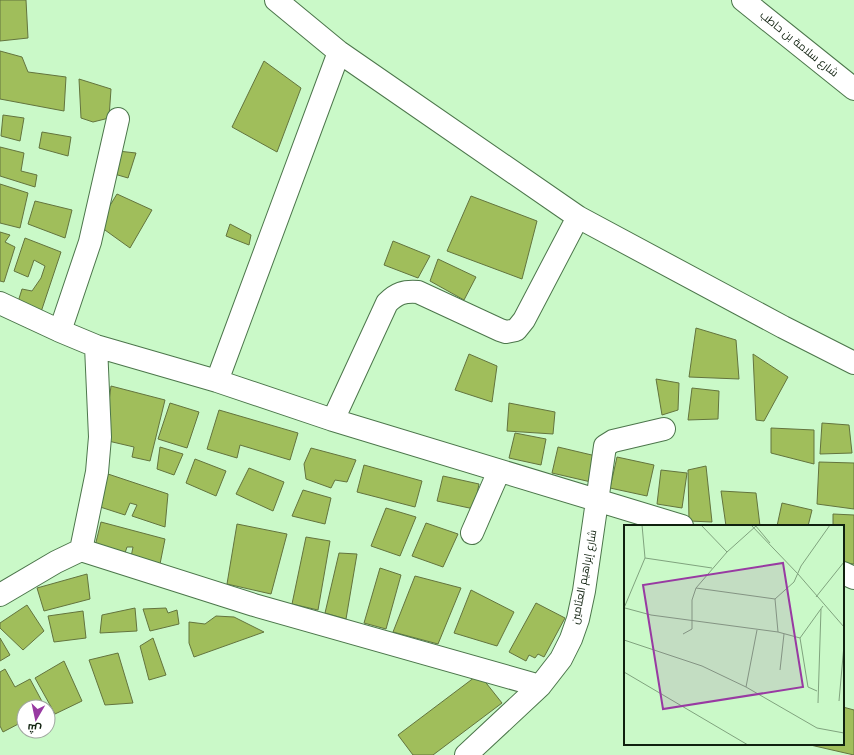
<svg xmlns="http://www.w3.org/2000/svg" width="854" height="755" font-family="'Varela Round',Cairo,sans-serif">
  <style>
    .building { fill: #a0be5b; stroke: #63743e }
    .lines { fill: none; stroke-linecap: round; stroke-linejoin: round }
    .minor-casing { stroke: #4c764b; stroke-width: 24 }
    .minor { stroke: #fff; stroke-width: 22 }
    .labels { text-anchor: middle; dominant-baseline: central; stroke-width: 3.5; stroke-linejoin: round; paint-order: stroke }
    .street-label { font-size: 11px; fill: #10210f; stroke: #fff }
    .inset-road { fill: none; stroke: #80a37e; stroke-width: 1 }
    .view { fill: #983aa2; fill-opacity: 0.15; stroke: #983aa2; stroke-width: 2 }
    .inset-edge { fill: none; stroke: #10210f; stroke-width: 2 }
  </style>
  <rect width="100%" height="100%" fill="#caf9c8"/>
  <!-- building -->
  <path class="building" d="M0 0H26L28 38 0 41Z
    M0 51 22 57 28 72 66 77 64 111 0 99Z
    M264 61 301 88 277 152 232 127Z
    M79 79 111 89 109 118 93 122 81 118Z
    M3 115 24 118 20 141 1 136Z
    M42 132 71 137 68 156 39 148Z
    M0 147 24 153 21 171 37 175 35 187 0 176Z
    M118 151 136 153 128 178 111 173Z
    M0 184 28 193 20 228 0 223Z
    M117 194 152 210 130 248 98 225Z
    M471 196 537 221 522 279 447 251Z
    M35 201 72 210 65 238 28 224Z
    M230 224 251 235 249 245 226 236Z
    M0 232 10 235 5 242 15 247 4 282 0 281Z
    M25 238 61 252 40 315 17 305 22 289 32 291 41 278 45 266 34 260 28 277 14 271Z
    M393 241 430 256 418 278 384 265Z
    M438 259 476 277 464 300 430 281Z
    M696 328 736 340 739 379 689 377Z
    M469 354 497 366 492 402 455 390Z
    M753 354 788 377 764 421 756 420Z
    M656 379 679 383 678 410 662 415Z
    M111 386 165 400 150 461 132 457 134 447 104 440Z
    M692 388 719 391 718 419 688 420Z
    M170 403 199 412 187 448 158 439Z
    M509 403 555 412 553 434 507 431Z
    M219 410 298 433 290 460 240 445 237 458 207 449Z
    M822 423 849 425 852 453 820 454Z
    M771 428 814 430V464L771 453Z
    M515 433 546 439 541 465 509 458Z
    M160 447 183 454 174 475 157 469Z
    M558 447 596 456 591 482 552 473Z
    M311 448 356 460 347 482 335 480 331 488 306 479 304 464Z
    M617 457 654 465 647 496 610 488Z
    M195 459 226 471 216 496 186 483Z
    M819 462 854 463V509L817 504Z
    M364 465 422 481 415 507 357 492Z
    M706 466 712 522 689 521 688 470Z
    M249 468 284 482 273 511 236 494Z
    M661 470 687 473 682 508 657 504Z
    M102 472 168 494 165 527 132 516 137 505 130 503 125 515 94 505Z
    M443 476 479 484 474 509 437 501Z
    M303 490 331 498 325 524 292 516Z
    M721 491 756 493 760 526H726Z
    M782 503 812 510 808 526H777Z
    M386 508 416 517 400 556 371 546Z
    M833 514 854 515V564L843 563V526H833Z
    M101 522 165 539 160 564 131 557 133 547H127L124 556 95 546Z
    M426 523 458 534 443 567 412 556Z
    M237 524 287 534 271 594 227 584Z
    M306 537 330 541 318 610 292 604Z
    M339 553 357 554 346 619 325 613Z
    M380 568 401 575 386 629 364 623Z
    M87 574 90 599 44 611 37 588Z
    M415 576 461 588 438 644 393 632Z
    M471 590 514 612 497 646 454 633Z
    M536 603 565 618 544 657 538 654 535 658 529 655 526 661 509 652Z
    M27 605 44 631 23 650 0 628V623Z
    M135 608 137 631 100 633 102 615Z
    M166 608 168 613 177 610 179 624 150 631 143 609Z
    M83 611 86 638 54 642 48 616Z
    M216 616 234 617 264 632 194 657 189 643V622L205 624Z
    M0 638 10 655 0 661Z
    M153 638 166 675 149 680 140 646Z
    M118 653 133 703 105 705 89 660Z
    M64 661 82 701 55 714 35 678Z
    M5 669 15 687 30 679 45 707H24V721L3 732 0 726V672Z
    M479 674 502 703 433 755H413L398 735Z
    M843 707 854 710V755L806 744H843Z"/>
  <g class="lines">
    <defs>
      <path id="minor" d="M276 0 339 52 578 217 783 327 854 363
        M743 0 854 89
        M0 303 60 331 96 346 217 381 333 420 682 526
        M60 331 90 242 118 119
        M217 381 339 52
        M333 420 387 303C397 293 404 291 418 292L500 330 506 332 516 330 524 320 578 217
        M472 533 499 471
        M81 550 97 472 100 437 96 346
        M843 573 854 578
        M0 595 56 562 81 550 254 605 540 686
        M466 755 540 686 561 659 571 639 578 619 584 591 605 446 613 441 664 429"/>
    </defs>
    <!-- minor casing -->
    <use href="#minor" class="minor-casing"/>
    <!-- minor -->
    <use href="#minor" class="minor"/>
  </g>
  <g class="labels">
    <!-- street labels -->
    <g class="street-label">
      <text transform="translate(799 44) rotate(39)">شارع سلامة بن حاطب</text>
      <text transform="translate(584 577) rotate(-79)">شارع إبراهيم العثامين</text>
    </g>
  </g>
  <!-- overview -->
  <g transform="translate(624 525)">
    <rect width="220" height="220" fill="#caf9c8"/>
    <path class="inset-road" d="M77 0 103 27M127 0 174 49 220 102M131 0 146 18M21 33 88 43M72 63 151 74 170 57 177 41 206 0M192 72 220 37M151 74 154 107M0 83 21 33 18 0M1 83 27 90 154 107 176 113M59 109 68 104V75L72 63 103 27 132 1M0 115 78 141 122 162 193 203 220 208M156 145 160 109M0 147 124 220M122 162 133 105M193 166 184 162 176 113 199 81M215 176 220 120M194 178 197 84"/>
    <path class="view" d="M159 38 179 162 39 184 19 60Z"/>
    <rect width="220" height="220" class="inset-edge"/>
  </g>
  <!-- north arrow -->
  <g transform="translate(36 719) rotate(189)"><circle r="19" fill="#ffffff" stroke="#9fa69f"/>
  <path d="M0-3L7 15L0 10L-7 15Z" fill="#983aa2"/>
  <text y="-6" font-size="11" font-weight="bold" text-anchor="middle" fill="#10210f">ش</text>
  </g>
</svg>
